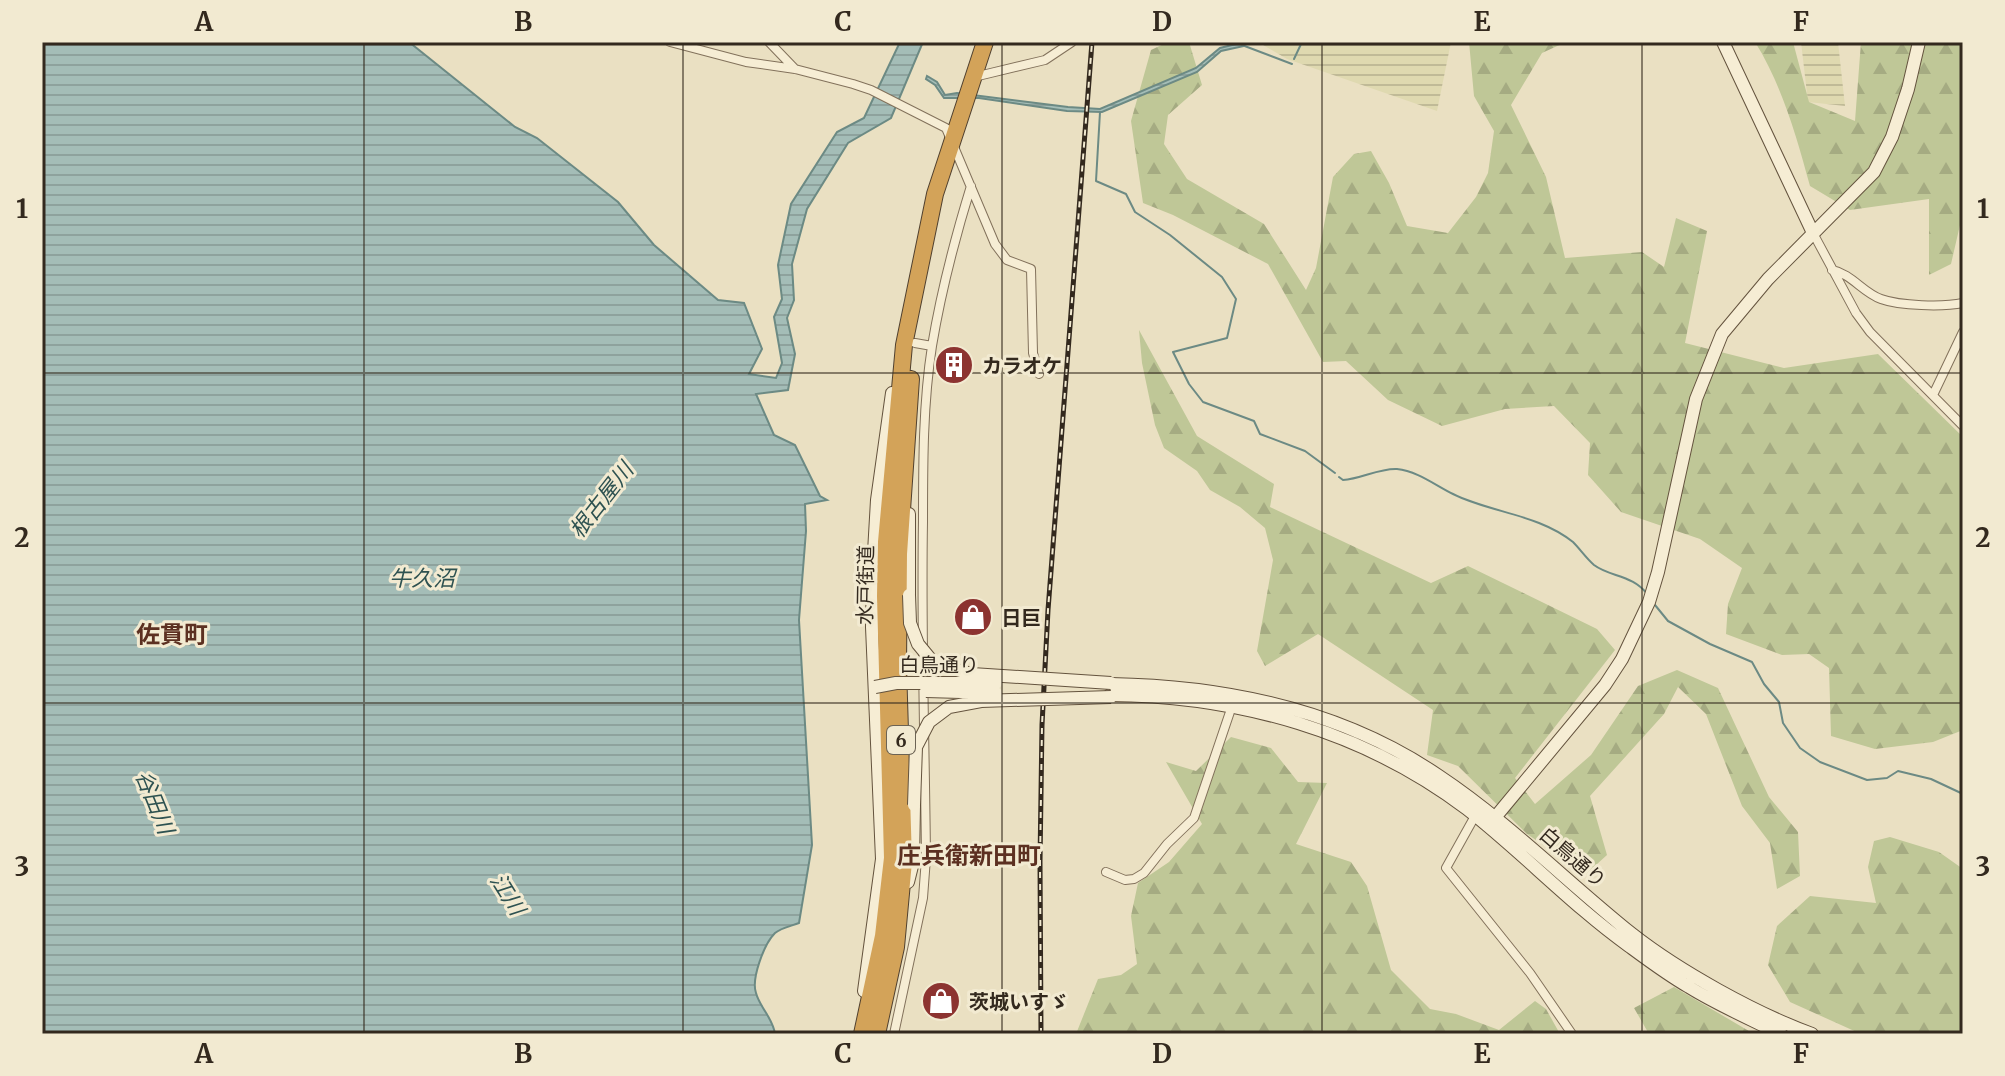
<svg xmlns="http://www.w3.org/2000/svg" width="2005" height="1076" font-family="Merriweather,'Noto Sans JP',serif">
  <style>
    .farmland { fill: url(#farmland-rules) }
    .forest { fill: url(#forest-firs) }
    .water { fill: url(#water-rules); stroke: #6c8a84; stroke-width: 2 }
    .lines { fill: none; stroke-linecap: round; stroke-linejoin: round }
    .stream { stroke: #6c8a84; stroke-width: 2 }
    .street-casing { stroke: #82715b; stroke-width: 10 }
    .secondary-casing { stroke: #64533e; stroke-width: 14 }
    .highway-casing { stroke: #50402f; stroke-width: 18 }
    .street { stroke: #f6edd4; stroke-width: 8 }
    .secondary { stroke: #f6edd4; stroke-width: 12 }
    .highway { stroke: #d3a359; stroke-width: 16 }
    .rail-casing { stroke: #33291e; stroke-width: 5 }
    .rail { stroke: #f2ead1; stroke-width: 2; stroke-dasharray: 6; stroke-linecap: butt }
    .secondary-bridge-casing { stroke: #64533e; stroke-width: 14; stroke-linecap: butt }
    .secondary-bridge { stroke: #f6edd4; stroke-width: 12 }
    .grid { fill: none; stroke: #33291e; stroke-width: 2; stroke-opacity: 0.55 }
    .labels { text-anchor: middle; dominant-baseline: central; stroke-width: 6; stroke-linejoin: round; paint-order: stroke }
    .shield { fill: #f2ead1; stroke: #6c6354; stroke-width: 2 }
    .shield-label { font-size: 18px; font-weight: bold; fill: #33291e }
    .poi-label { font-size: 20px; font-weight: bold; fill: #33291e; stroke: #f2ead1; text-anchor: start }
    .street-label { font-size: 20px; fill: #33291e; stroke: #f2ead1 }
    .water-label { font-size: 22px; font-style: italic; fill: #2e5251; stroke: #f2ead1 }
    .quarter-label { font-size: 24px; font-weight: bold; fill: #5c3021; stroke: #f2ead1 }
    .neatline { fill: none; stroke: #33291e; stroke-width: 3 }
    .grid-label { font-size: 26px; text-anchor: middle; font-weight: bold; fill: #33291e }
  </style>
  <defs>
    <pattern id="farmland-rules" width="6" height="5" patternUnits="userSpaceOnUse" patternTransform="scale(2)"><rect width="6" height="5" fill="#dfd9b0"/><path d="M0 2.5h6" fill="none" stroke="#c0ba97"/></pattern>
    <pattern id="forest-firs" width="22" height="20" patternUnits="userSpaceOnUse" patternTransform="scale(2)"><rect width="22" height="20" fill="#bfc797"/><path d="M5 1l3.5 6h-7zM16 11l3.5 6h-7z" fill="#a5ab82"/></pattern>
    <pattern id="water-rules" width="6" height="5" patternUnits="userSpaceOnUse" patternTransform="scale(2)"><rect width="6" height="5" fill="#a4bdb7"/><path d="M0 2.5h6" fill="none" stroke="#8ea29d"/></pattern>
  </defs>
  <rect width="100%" height="100%" fill="#eae0c2"/>
  <!-- farmland -->
  <path class="farmland" d="M1258 42H1451L1437 111 1287 59Z
    M1801 42H1838L1845 106 1808 102Z"/>
  <!-- forest -->
  <path class="forest" d="M1168 42H1189L1202 85 1168 115 1164 144 1187 179 1264 224 1306 290 1316 268 1333 177 1354 154 1371 151 1389 183 1407 226 1448 233 1476 197 1488 173 1494 131 1474 96 1469 42H1566L1542 53 1511 105 1546 177 1565 258 1642 252 1664 267 1676 218 1707 231 1685 343 1784 368 1878 354 1963 437V730L1933 742 1875 749 1831 736 1829 668 1809 654 1782 655 1726 634 1728 604 1742 568 1700 539 1621 512 1588 475 1590 443 1554 406 1505 409 1442 426 1388 400 1346 361 1323 362 1268 264 1173 215 1143 203 1131 121 1151 50Z
    M1755 42H1793L1809 102 1855 121 1861 42H1963V212L1951 264 1929 275V199L1850 210 1810 186C1797 138 1782 85 1755 42Z
    M1139 330 1197 436 1274 484 1270 507 1431 583 1468 566 1597 629 1615 650 1515 778 1535 804 1591 755 1638 686 1677 670 1718 688 1769 797 1798 832 1800 876 1777 889 1770 843 1742 806 1706 714 1678 687 1664 714 1590 796 1607 855 1586 874 1527 834 1458 766 1427 755 1433 710 1318 634 1265 666 1257 651 1273 560 1265 528 1240 507 1210 490 1197 471 1164 448 1155 425 1142 363Z
    M1231 737 1271 748 1298 782 1327 783 1296 844 1351 862 1367 886 1391 970 1430 1009 1456 1014 1499 1030 1535 1001 1546 1009 1560 1034H1076L1098 979 1121 975 1137 964 1131 916 1138 883 1169 862 1202 824 1166 762 1196 771Z
    M1890 837 1939 852 1963 869V1034H1861L1790 1002 1768 965 1777 926 1810 896 1876 903 1868 867 1874 841Z
    M1674 987 1754 1034H1649L1634 1008Z"/>
  <!-- water -->
  <path class="water" d="M42 42H409L515 127 537 138 618 202 654 245 718 300 744 303 762 349 749 374 776 378 782 363 774 317 782 299 778 265 791 204 837 132 864 118 900 42H923L891 118 848 143 807 209 792 264 794 300 787 318 795 354 788 390 756 394 774 435 795 445 820 496 827 500 805 504 806 531 799 620 812 845 799 923C791 926 781 928 775 933 764 944 751 979 756 993 760 1008 773 1018 775 1034H42Z
    M1244 42V46L1221 51 1197 72 1102 112 1067 111 979 98H944L935 85 926 79 927 76 937 82 945 95 957 93 1068 107 1100 109 1196 68 1220 48Z"/>
  <g class="lines">
    <!-- stream -->
    <path class="stream" d="M1242 45 1292 64
      M1294 59 1302 42
      M1100 112 1096 181 1126 194 1135 212 1170 235 1222 277 1236 299 1227 338 1173 352 1189 384 1203 402 1254 421 1260 434 1305 451 1335 473
      M1339 477 1343 480C1361 479 1379 468 1397 469 1417 471 1435 485 1453 494 1491 513 1538 514 1573 542 1580 549 1586 558 1594 565 1610 577 1633 575 1647 594
      M1655 605 1668 621 1710 644 1752 662 1764 684 1779 702 1783 723 1800 748 1820 762 1867 780 1887 778 1898 771 1931 779 1963 794"/>
    <defs>
      <path id="street" d="M670 42 746 62 795 69 853 84 871 90 946 128 995 244 1007 260 1031 269 1033 353 1039 374
        M769 42 795 69
        M974 77 1045 60 1072 42
        M1813 233 1856 313 1870 332 1963 426
        M1832 270C1852 274 1862 292 1881 299 1900 306 1943 307 1963 303
        M915 343 932 346
        M1933 395 1963 332
        M896 666H924
        M1475 816 1446 868 1530 973 1572 1034
        M1106 872 1125 880 1134 879 1144 873 1167 844 1194 818 1232 706
        M894 1034 923 898 926 858C925 746 921 634 923 522 923 464 923 403 932 346 941 292 955 238 971 186"/>
      <path id="secondary" d="M1723 42 1813 233
        M909 514V595
        M1111 684C1227 686 1342 710 1439 776 1508 822 1567 882 1632 934 1679 971 1755 1013 1812 1034
        M1110 695C1239 696 1364 731 1467 809 1522 852 1573 906 1629 946 1648 960 1668 975 1689 987 1718 1005 1750 1019 1781 1034
        M1488 826 1605 685 1622 659 1649 602 1658 572 1696 399 1722 334 1768 279 1874 172 1892 137 1908 89 1919 42
        M908 882 913 862 914 805
        M864 991 882 859 872 627 873 570 877 500 892 393"/>
      <path id="highway" d="M862 1034 883 936 892 858 885 596 886 542 904 345 935 194 985 42
        M877 1034 896 947 904 861 898 666 899 554 911 379"/>
    </defs>
    <!-- street casing -->
    <use href="#street" class="street-casing"/>
    <!-- secondary casing -->
    <use href="#secondary" class="secondary-casing"/>
    <!-- highway casing -->
    <use href="#highway" class="highway-casing"/>
    <!-- street -->
    <use href="#street" class="street"/>
    <!-- secondary -->
    <use href="#secondary" class="secondary"/>
    <!-- highway -->
    <use href="#highway" class="highway"/>
    <defs>
      <path id="rail" d="M1041 1034 1040 862 1042 725 1048 610 1092 42"/>
    </defs>
    <!-- rail casing -->
    <use href="#rail" class="rail-casing"/>
    <!-- rail -->
    <use href="#rail" class="rail"/>
    <defs>
      <path id="secondary-bridge" d="M909 595 910 623 918 644 932 661 941 666 972 674 1111 683
        M875 687 896 683H996
        M926 691 996 693
        M914 805 916 747 929 722 949 707 981 701 1111 697"/>
    </defs>
    <!-- secondary-bridge casing -->
    <use href="#secondary-bridge" class="secondary-bridge-casing"/>
    <!-- secondary-bridge -->
    <use href="#secondary-bridge" class="secondary-bridge"/>
  </g>
  <!-- grid -->
  <path class="grid" d="M364 42V1034M683 42V1034M1002 42V1034M1322 42V1034M1642 42V1034M42 373H1963M42 703H1963"/>
  <!-- icons -->
  <defs>
    <symbol id="building-disc" viewBox="-11 -11 22 22"><circle r="9.5" fill="#8c3330" stroke="#f2ead1"/><path d="M-4-6H4V6H1V3H-1V6H-4ZM-2.5-4.3h1.7v1.8h-1.7ZM.8-4.3h1.7v1.8H.8ZM-2.5-1h1.7V.8h-1.7ZM.8-1h1.7V.8H.8Z" fill="#fff"/></symbol>
    <symbol id="shop-disc" viewBox="-11 -11 22 22"><circle r="9.5" fill="#8c3330" stroke="#f2ead1"/><path d="M-5-2.5h2.3a2.7 3.5 0 0 1 5.4 0H5L5.5 6h-11ZM-1.5-2.5h3a1.5 2.3 0 0 0-3 0Z" fill="#fff"/></symbol>
  </defs>
  <g fill-rule="evenodd">
    <use href="#building-disc" x="932" y="343" width="44" height="44"/>
    <use href="#shop-disc" x="951" y="595" width="44" height="44"/>
    <use href="#shop-disc" x="919" y="979" width="44" height="44"/>
  </g>
  <g class="labels">
    <!-- shield labels -->
    <rect class="shield" x="887" y="726" width="28" height="28" rx="6"/>
    <g class="shield-label">
      <text x="901" y="740">6</text>
    </g>
    <!-- poi labels -->
    <g class="poi-label">
      <text x="982" y="365">カラオケ</text>
      <text x="1001" y="617">日巨</text>
      <text x="969" y="1001">茨城いすゞ</text>
    </g>
    <!-- street labels -->
    <g class="street-label">
      <text transform="translate(865 585) rotate(-89)">水戸街道</text>
      <text x="939" y="664">白鳥通り</text>
      <text transform="translate(1573 857) rotate(41)">白鳥通り</text>
    </g>
    <!-- water labels -->
    <g class="water-label">
      <text transform="translate(601 500) rotate(-52)">根古屋川</text>
      <text x="422" y="578">牛久沼</text>
      <text transform="translate(155 802) rotate(68)">谷田川</text>
      <text transform="translate(508 894) rotate(58)">江川</text>
    </g>
    <!-- quarter labels -->
    <g class="quarter-label">
      <text x="172" y="634">佐貫町</text>
      <text x="969" y="855">庄兵衛新田町</text>
    </g>
  </g>
  <!-- border -->
  <rect width="2005" height="1076" fill="none" stroke="#f2ead1" stroke-width="88"/>
  <rect x="44" y="44" width="1917" height="988" class="neatline"/>
  <g class="grid-label">
    <text x="204" y="31">A</text>
    <text x="523" y="31">B</text>
    <text x="843" y="31">C</text>
    <text x="1162" y="31">D</text>
    <text x="1482" y="31">E</text>
    <text x="1801" y="31">F</text>
    <text x="22" y="218">1</text>
    <text x="1983" y="218">1</text>
    <text x="22" y="547">2</text>
    <text x="1983" y="547">2</text>
    <text x="22" y="876">3</text>
    <text x="1983" y="876">3</text>
    <text x="204" y="1063">A</text>
    <text x="523" y="1063">B</text>
    <text x="843" y="1063">C</text>
    <text x="1162" y="1063">D</text>
    <text x="1482" y="1063">E</text>
    <text x="1801" y="1063">F</text>
  </g>
</svg>
